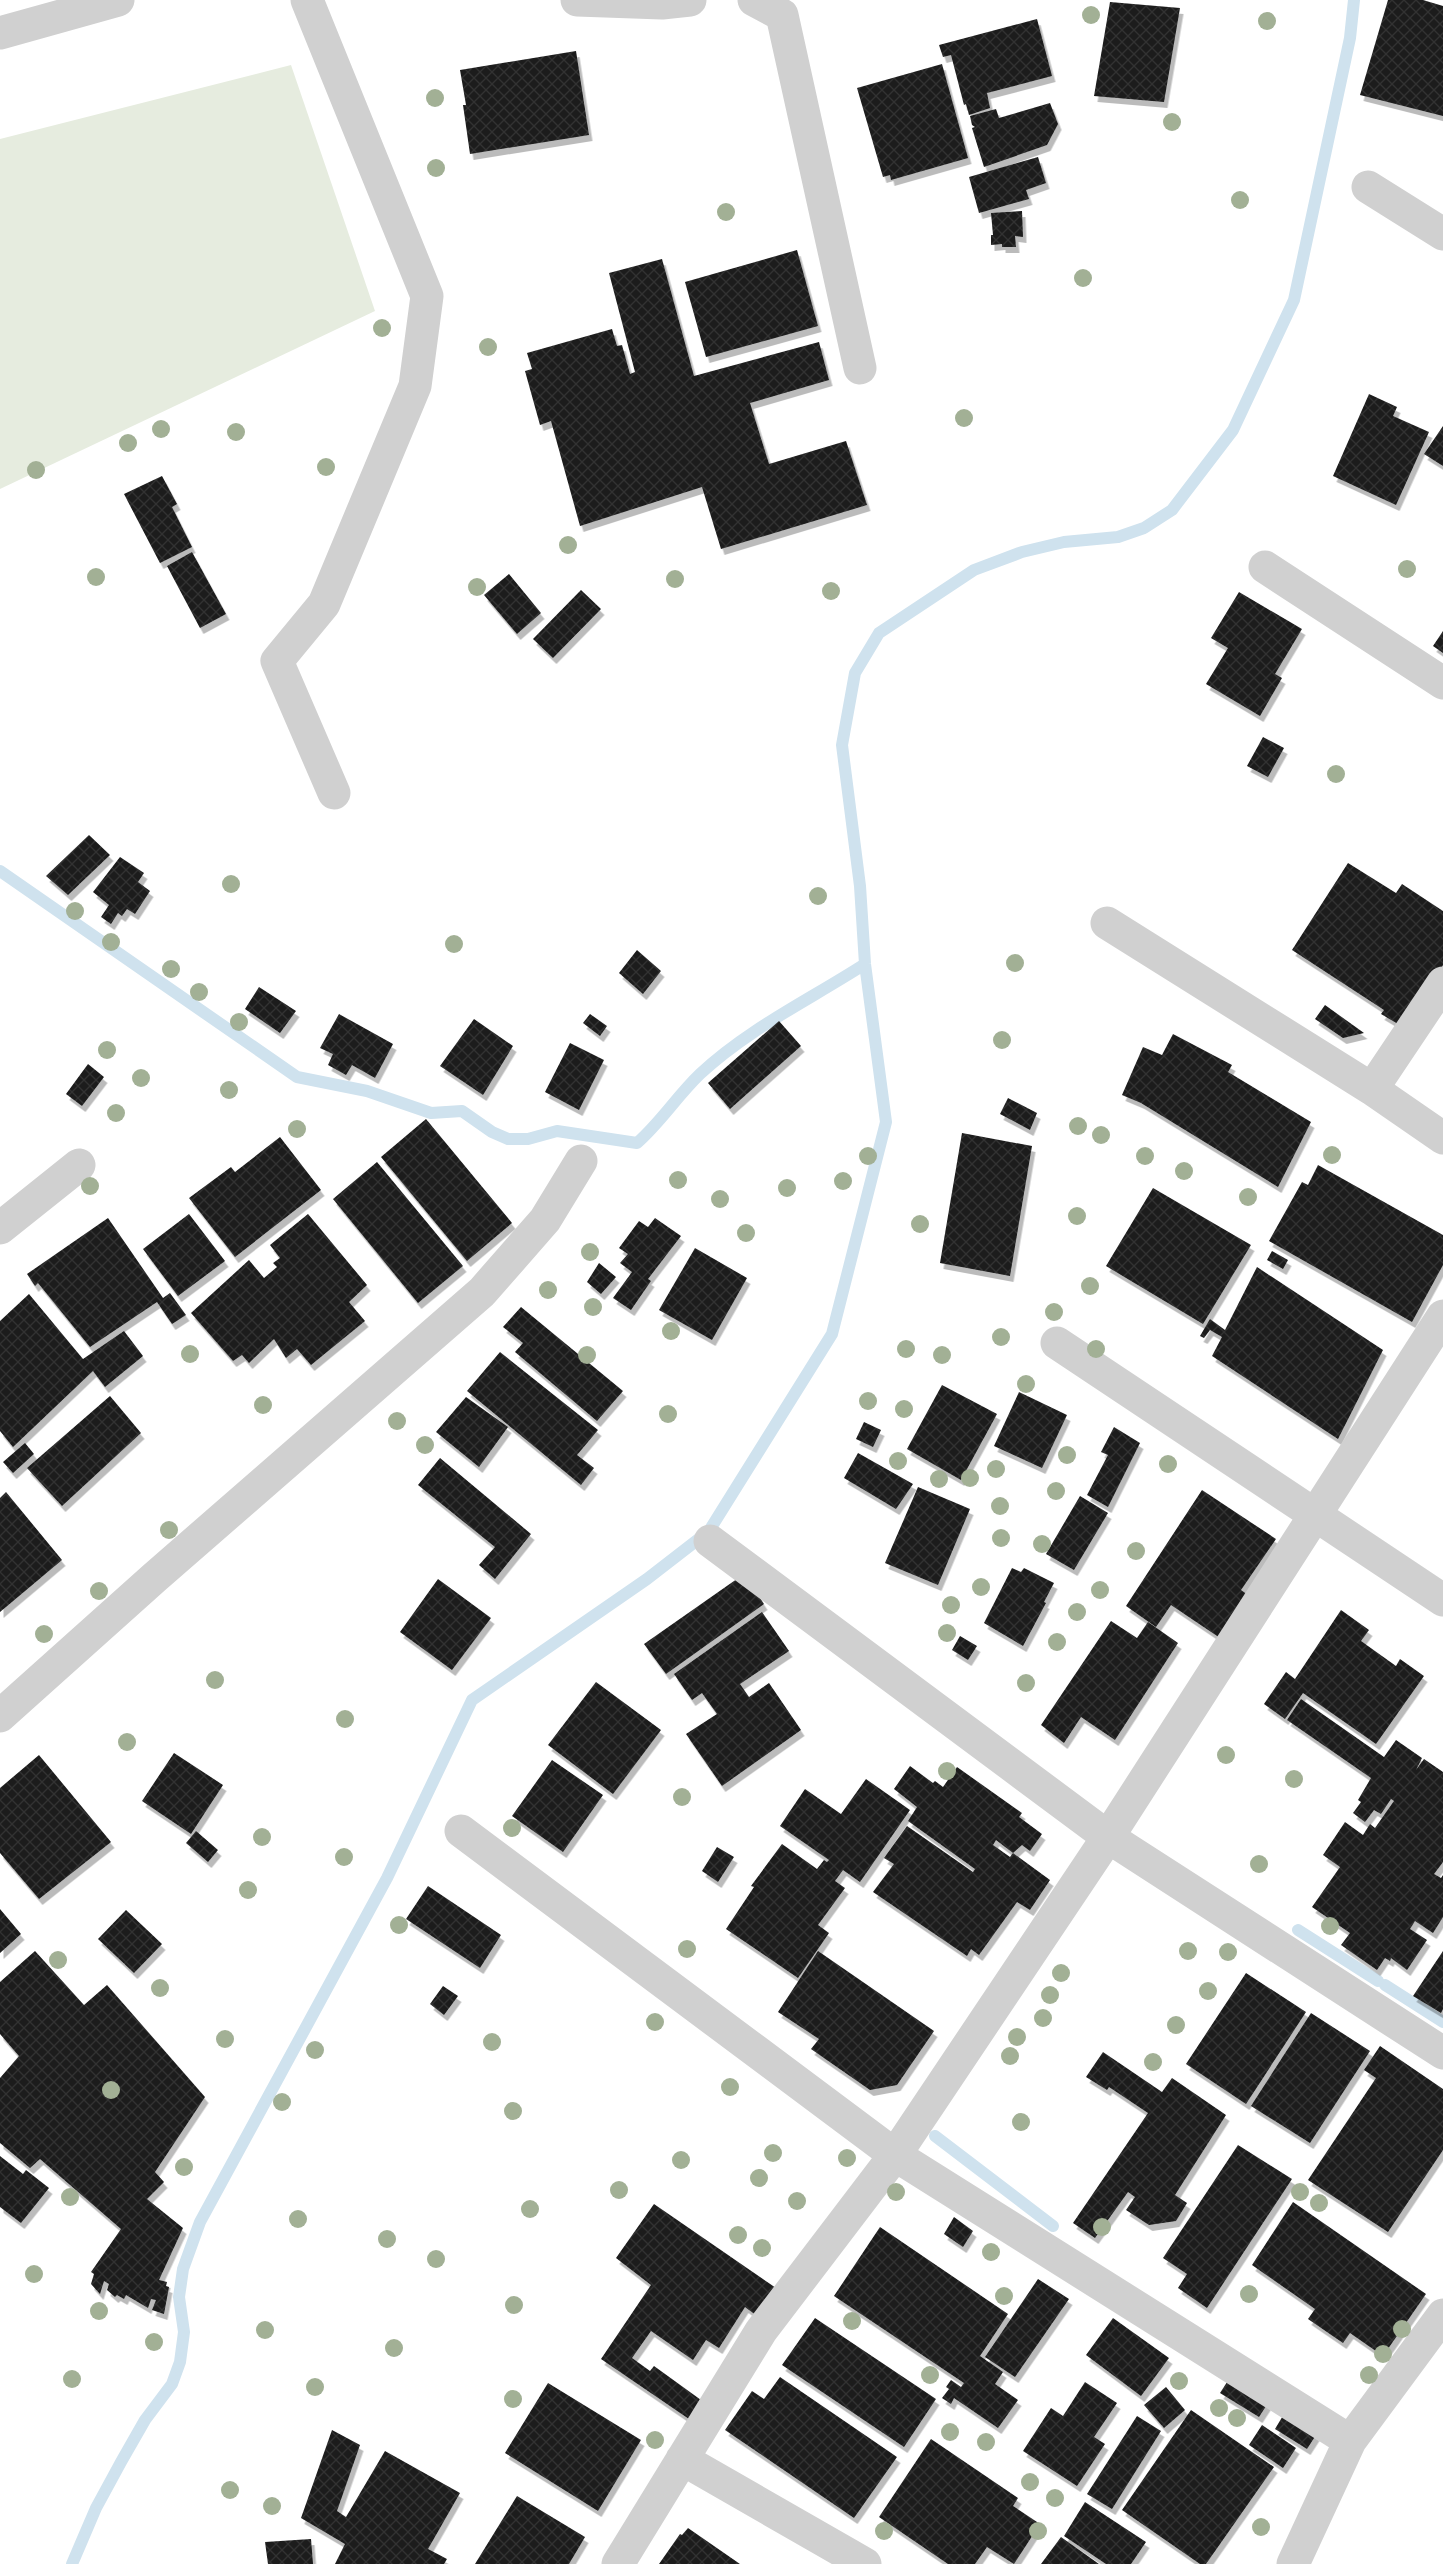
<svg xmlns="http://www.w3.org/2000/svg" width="1443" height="2564" font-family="Figtree,sans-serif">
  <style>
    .pitch { fill: #e6ecdf }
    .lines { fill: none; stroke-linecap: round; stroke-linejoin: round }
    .stream { stroke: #cfe2ee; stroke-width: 12 }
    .building { fill: url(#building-cross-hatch); filter: url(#shadow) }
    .street { stroke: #d0d0d0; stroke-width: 33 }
    .tree { fill: #a2b095 }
  </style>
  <defs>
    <pattern id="building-cross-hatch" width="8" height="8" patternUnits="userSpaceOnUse" patternTransform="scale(1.5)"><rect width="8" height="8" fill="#1a1a1a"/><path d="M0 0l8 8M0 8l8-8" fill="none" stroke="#333"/></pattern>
    <filter id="shadow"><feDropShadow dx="3.5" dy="6" stdDeviation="0" flood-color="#0004"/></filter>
  </defs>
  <rect width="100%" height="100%" fill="#fff"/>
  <!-- pitch -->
  <path class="pitch" d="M291 65 375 311 0 489V139Z"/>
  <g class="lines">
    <!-- stream -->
    <path class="stream" d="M0 871 297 1077 367 1091 431 1113 462 1111 492 1132 508 1139H528L557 1131 637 1143C661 1122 677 1096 700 1074 748 1029 809 1000 865 964
      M1298 1930 1378 1981
      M1385 1985 1443 2022
      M935 2136 1053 2226
      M72 2564 96 2508 121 2462 145 2420 172 2384 180 2362 184 2332 179 2297 183 2269 200 2222 387 1878 472 1700 647 1579 709 1531 832 1334 886 1122 865 964 860 886 842 745 855 673 879 633 974 570 1022 552 1064 542 1118 537 1144 528 1172 510 1233 430 1294 300 1350 38 1354 0"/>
  </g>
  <!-- building -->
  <path class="building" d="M1388 0H1423L1443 6V116L1360 95Z
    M1110 2 1180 8 1164 102 1094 96Z
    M1037 19 1052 76 987 93 990 108 969 115 966 104 964 105 951 55 943 57 939 45Z
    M576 51 589 135 470 154 463 105H466L460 70Z
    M942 64 968 158 891 180 890 175 883 177 857 88Z
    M1050 103 1058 124 1047 145 984 167 972 128 975 127 972 125 970 116 996 109 999 118Z
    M1038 157 1046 183 1026 190 1029 199 979 213 969 177Z
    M1022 211 1023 237 1015 236 1016 247H1002V244L991 245V235H993L991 213Z
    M797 250 818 326 706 357 685 282Z
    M662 259 694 376 819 342 829 380 750 403 769 464 846 441 867 505 721 549 702 487 580 526 551 421 540 425 525 371 532 369 527 353 612 329 617 346 622 345 630 374 635 372 609 273Z
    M1369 394 1397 407 1393 416 1429 432 1396 505 1333 476Z
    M1443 426V466L1424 454Z
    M162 476 177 504 172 507 192 547 160 563 124 494Z
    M192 552 226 614 200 628 167 566Z
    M509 574 541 613 517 634 484 595Z
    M581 590 601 609 553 658 533 639Z
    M1239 592 1302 629 1275 674 1282 678 1260 716 1206 684 1228 648 1211 638Z
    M1443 631V653L1433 646Z
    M1263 737 1284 748 1268 777 1247 766Z
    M89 835 110 855 68 895 46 876Z
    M120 857 144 873 138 882 150 891 135 914 127 909 122 916 118 913 111 924 101 917 109 905 93 892Z
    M1348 863 1396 893 1402 884 1443 911V965L1403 1027 1381 1014 1384 1010 1292 950Z
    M637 950 661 971 643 994 619 973Z
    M259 987 296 1011 280 1033 245 1009Z
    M1325 1005 1364 1033 1343 1038 1315 1019Z
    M339 1014 393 1044 375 1078 352 1065 346 1075 328 1065 333 1054 320 1048Z
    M590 1014 607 1026 600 1036 583 1023Z
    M474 1019 513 1046 483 1095 440 1066Z
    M779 1021 801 1046 730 1109 708 1083Z
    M1173 1034 1232 1065 1228 1072 1311 1122 1278 1187 1141 1103 1122 1095 1143 1047 1162 1055Z
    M570 1043 604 1060 579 1110 545 1092Z
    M88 1064 104 1077 82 1106 66 1094Z
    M1008 1098 1037 1113 1030 1130 1000 1114Z
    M426 1119 512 1223 467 1261 381 1157Z
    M962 1133 1032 1146 1010 1276 940 1263Z
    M280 1137 321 1190 235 1257 189 1198 231 1167 235 1172Z
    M377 1162 463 1266 418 1303 333 1199Z
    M1318 1165 1443 1235V1265L1412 1322 1269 1241 1302 1182 1308 1185Z
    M1153 1188 1251 1245 1203 1324 1106 1266Z
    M189 1214 225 1261 178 1296 143 1249Z
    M308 1214 367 1285 349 1302 365 1321 311 1365 297 1349 286 1358 274 1339 249 1363 242 1355 233 1361 191 1313 249 1260 264 1278 277 1267 273 1263 280 1258 270 1245Z
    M108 1218 163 1298 170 1293 186 1315 172 1324 157 1302 90 1347 38 1283 35 1286 27 1274Z
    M655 1218 681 1236 648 1279 651 1281 631 1310 613 1298 632 1272 620 1263 628 1254 619 1248 639 1221 648 1227Z
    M695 1248 747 1278 712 1340 659 1310Z
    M1272 1251 1288 1260 1283 1269 1267 1260Z
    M599 1263 616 1277 601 1294 587 1282Z
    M1257 1267 1383 1350 1338 1439 1212 1356 1222 1337 1210 1330 1204 1338 1200 1336 1210 1319 1225 1330Z
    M29 1294 83 1359 124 1331 143 1356 105 1387 93 1371 13 1447 0 1431V1321Z
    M521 1307 623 1391 597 1421 515 1352 523 1343 503 1327Z
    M500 1352 598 1430 577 1455 594 1468 581 1485 467 1391Z
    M942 1385 997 1414 961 1480 907 1449Z
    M1019 1392 1067 1415 1042 1468 994 1446Z
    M110 1396 141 1433 62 1506 27 1468Z
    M466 1397 508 1427 479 1467 436 1432Z
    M864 1422 881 1430 873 1447 856 1439Z
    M1114 1427 1140 1443 1108 1507 1087 1495 1108 1455 1101 1452Z
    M25 1443 34 1454 13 1473 3 1462Z
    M858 1453 913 1484 896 1509 844 1478Z
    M440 1458 531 1534 495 1579 479 1565 495 1547 418 1485Z
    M918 1487 970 1509 938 1585 885 1563Z
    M1202 1490 1276 1539 1241 1590 1251 1597 1223 1640 1171 1605 1156 1627 1126 1606Z
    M6 1492 62 1560 0 1612V1498Z
    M1080 1496 1108 1513 1074 1570 1046 1554Z
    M1012 1568 1021 1572 1024 1568 1054 1583 1044 1602 1046 1603 1023 1646 984 1623Z
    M744 1574 764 1604 666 1674 644 1644Z
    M438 1579 491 1618 452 1670 400 1632Z
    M1341 1610 1369 1630 1361 1641 1396 1666 1400 1659 1424 1676 1376 1744 1303 1693 1285 1719 1264 1704 1286 1672 1295 1679Z
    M762 1612 789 1651 740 1684 749 1697 769 1683 801 1730 722 1786 686 1734 717 1714 702 1693 692 1700 674 1674Z
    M1111 1621 1137 1638 1148 1622 1178 1643 1115 1740 1081 1717 1064 1743 1041 1725Z
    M960 1636 977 1646 968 1660 952 1650Z
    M596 1682 661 1730 613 1794 548 1745Z
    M1301 1699 1384 1757 1396 1740 1422 1758 1416 1770 1424 1759 1443 1772V1862L1434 1874 1441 1878 1443 1875V1917L1433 1933 1415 1921 1410 1929 1427 1940 1407 1970 1391 1958 1390 1961 1385 1958 1377 1970 1341 1945 1350 1933 1312 1907 1340 1867 1323 1855 1345 1822 1363 1835 1370 1824 1375 1828 1394 1801 1391 1799 1381 1814 1374 1810 1365 1822 1353 1813 1361 1802 1358 1800 1371 1778 1287 1720Z
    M174 1753 223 1785 191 1834 142 1801Z
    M39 1755 111 1842 39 1899 0 1853V1788Z
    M552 1760 603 1795 563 1852 512 1816Z
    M910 1766 933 1783 935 1781 943 1787 957 1767 1022 1813 1019 1817 1042 1834 1030 1851 1022 1845 1013 1853 996 1840 993 1845 1010 1857 1013 1853 1050 1880 1030 1910 1017 1902 979 1955 971 1949 967 1956 873 1892 894 1864 884 1858 907 1826 973 1872 975 1869 908 1821 917 1807 894 1789Z
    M866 1779 910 1810 860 1882 843 1870 835 1881 845 1888 818 1925 829 1933 798 1978 726 1929 754 1887 751 1886 782 1844 817 1869 824 1860 827 1862 829 1860 780 1826 805 1789 841 1814Z
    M196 1831 218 1850 208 1862 186 1843Z
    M717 1847 734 1857 718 1882 702 1871Z
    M428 1886 501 1935 480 1968 406 1919Z
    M0 1909 21 1934 0 1953Z
    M126 1910 162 1944 134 1973 98 1939Z
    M35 1951 84 2005 107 1985 205 2097 155 2172 164 2182 147 2199 183 2228 159 2280 167 2282 166 2286 169 2287 164 2314 152 2310 156 2300 151 2299 148 2308 126 2295 124 2299 117 2295 115 2297 107 2290 109 2284 104 2281 100 2294 91 2284 94 2274 91 2272 121 2229 40 2159 30 2168 0 2143V2078L19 2056 0 2034V1982Z
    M818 1951 934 2031 897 2085 870 2090 811 2049 819 2039 778 2012Z
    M1443 1951V2009L1441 2013 1413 1996Z
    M1246 1973 1306 2012 1246 2104 1186 2064Z
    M443 1986 458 1996 444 2015 430 2004Z
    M1311 2013 1370 2051 1310 2143 1251 2106Z
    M1380 2046 1443 2089V2150L1388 2232 1308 2180 1376 2078 1364 2070Z
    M1103 2052 1162 2092 1172 2078 1226 2115 1175 2195 1187 2203 1176 2221 1149 2225 1126 2210 1135 2197 1128 2192 1095 2238 1073 2223 1148 2113 1109 2087 1107 2090 1086 2077Z
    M1238 2145 1292 2179 1207 2308 1178 2288 1187 2274 1163 2258Z
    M0 2156 23 2174 26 2170 49 2188 21 2223 0 2207Z
    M1293 2202 1426 2294 1383 2356 1350 2333 1343 2343 1308 2319 1315 2309 1252 2265Z
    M654 2204 776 2288 757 2316 745 2307 719 2348 706 2340 693 2360 651 2331 632 2358 650 2371 654 2366 701 2400 689 2419 601 2359 651 2285 616 2258Z
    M954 2217 973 2231 963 2247 944 2234Z
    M880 2227 1008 2314 980 2356 1003 2372 995 2384 1018 2400 998 2428 954 2398 951 2404 942 2398 949 2389 946 2387 951 2380 961 2387 964 2383 834 2296Z
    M1038 2279 1069 2299 1015 2377 985 2357Z
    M815 2318 936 2399 904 2447 782 2365Z
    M1113 2318 1169 2358 1141 2396 1086 2355Z
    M1231 2376 1270 2400 1259 2417 1220 2393Z
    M780 2377 897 2457 854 2518 725 2430 752 2391 764 2399Z
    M1085 2382 1117 2403 1094 2437 1105 2444 1077 2486 1023 2451 1051 2408 1063 2416Z
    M548 2383 641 2440 598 2511 505 2453Z
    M1166 2387 1185 2410 1164 2428 1144 2405Z
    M1191 2410 1274 2467 1206 2564H1200L1122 2510Z
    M1284 2414 1316 2435 1307 2449 1275 2429Z
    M1137 2416 1161 2431 1112 2509 1087 2494Z
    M1262 2425 1296 2448 1283 2468 1249 2445Z
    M332 2430 360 2445 337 2511 346 2517 385 2451 460 2493 428 2549 447 2559 444 2564H335L345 2544 301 2518Z
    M931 2439 1018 2498 1013 2506 1040 2524 1014 2564 987 2547 975 2564H948L879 2517Z
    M517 2496 585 2537 569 2564H475Z
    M1085 2502 1146 2542 1131 2564H1106L1064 2536Z
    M688 2528 740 2564H659L680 2534 682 2535Z
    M1061 2537 1099 2564H1041Z
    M311 2539 313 2564H268L265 2542Z"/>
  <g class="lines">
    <!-- street -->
    <path class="street" d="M307 0 427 296 415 386 324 604 277 661 334 793
      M577 0 662 3 690 0
      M754 0 782 15 860 368
      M0 33 118 0
      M1368 187 1443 234
      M1265 567 1443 683
      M1107 923 1372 1089 1443 1138
      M1372 1089 1443 983
      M0 1228 79 1165
      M1057 1343 1443 1600
      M710 1541 1108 1837 1443 2053
      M0 1716 154 1578 482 1292 545 1220 581 1161
      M461 1831 895 2155 1350 2441
      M682 2459 865 2564
      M618 2564 761 2331 895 2155 1108 1837 1443 1316
      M1293 2564 1350 2441 1443 2315"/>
  </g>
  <!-- trees -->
  <g class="tree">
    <circle cx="1091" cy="15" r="9"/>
    <circle cx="1267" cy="21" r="9"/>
    <circle cx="435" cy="98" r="9"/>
    <circle cx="1172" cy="122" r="9"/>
    <circle cx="436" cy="168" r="9"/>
    <circle cx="1240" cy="200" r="9"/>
    <circle cx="726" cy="212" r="9"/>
    <circle cx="1083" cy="278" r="9"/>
    <circle cx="382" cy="328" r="9"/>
    <circle cx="488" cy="347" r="9"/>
    <circle cx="964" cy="418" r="9"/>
    <circle cx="161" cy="429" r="9"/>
    <circle cx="236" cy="432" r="9"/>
    <circle cx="128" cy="443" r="9"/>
    <circle cx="326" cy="467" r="9"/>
    <circle cx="36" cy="470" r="9"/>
    <circle cx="568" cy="545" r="9"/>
    <circle cx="1407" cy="569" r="9"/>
    <circle cx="96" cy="577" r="9"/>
    <circle cx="675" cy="579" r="9"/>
    <circle cx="477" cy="587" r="9"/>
    <circle cx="831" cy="591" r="9"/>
    <circle cx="1336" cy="774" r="9"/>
    <circle cx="231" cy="884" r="9"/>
    <circle cx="818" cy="896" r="9"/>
    <circle cx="75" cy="911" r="9"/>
    <circle cx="111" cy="942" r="9"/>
    <circle cx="454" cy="944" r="9"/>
    <circle cx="1015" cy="963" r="9"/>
    <circle cx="171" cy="969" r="9"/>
    <circle cx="199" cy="992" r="9"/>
    <circle cx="239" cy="1022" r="9"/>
    <circle cx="1002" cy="1040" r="9"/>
    <circle cx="107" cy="1050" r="9"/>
    <circle cx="141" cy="1078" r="9"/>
    <circle cx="229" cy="1090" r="9"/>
    <circle cx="116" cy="1113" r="9"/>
    <circle cx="1078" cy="1126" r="9"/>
    <circle cx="297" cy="1129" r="9"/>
    <circle cx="1101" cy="1135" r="9"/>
    <circle cx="1332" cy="1155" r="9"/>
    <circle cx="868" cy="1156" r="9"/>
    <circle cx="1145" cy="1156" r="9"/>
    <circle cx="1184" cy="1171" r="9"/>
    <circle cx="678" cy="1180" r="9"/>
    <circle cx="843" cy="1181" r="9"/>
    <circle cx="90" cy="1186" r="9"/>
    <circle cx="787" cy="1188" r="9"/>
    <circle cx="1248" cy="1197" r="9"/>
    <circle cx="720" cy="1199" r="9"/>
    <circle cx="1077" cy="1216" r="9"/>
    <circle cx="920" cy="1224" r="9"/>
    <circle cx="746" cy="1233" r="9"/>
    <circle cx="590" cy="1252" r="9"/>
    <circle cx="1090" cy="1286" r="9"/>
    <circle cx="548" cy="1290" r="9"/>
    <circle cx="593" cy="1307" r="9"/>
    <circle cx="1054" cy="1312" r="9"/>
    <circle cx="671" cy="1331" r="9"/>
    <circle cx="1001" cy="1337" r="9"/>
    <circle cx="906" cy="1349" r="9"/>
    <circle cx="1096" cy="1349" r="9"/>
    <circle cx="190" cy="1354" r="9"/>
    <circle cx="587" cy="1355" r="9"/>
    <circle cx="942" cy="1355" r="9"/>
    <circle cx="1026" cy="1384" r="9"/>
    <circle cx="868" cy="1401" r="9"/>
    <circle cx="263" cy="1405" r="9"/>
    <circle cx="904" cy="1409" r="9"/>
    <circle cx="668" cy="1414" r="9"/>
    <circle cx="397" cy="1421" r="9"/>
    <circle cx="425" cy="1445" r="9"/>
    <circle cx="1067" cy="1455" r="9"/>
    <circle cx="898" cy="1461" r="9"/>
    <circle cx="1168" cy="1464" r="9"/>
    <circle cx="996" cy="1469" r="9"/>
    <circle cx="970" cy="1478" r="9"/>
    <circle cx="939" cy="1479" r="9"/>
    <circle cx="1056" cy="1491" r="9"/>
    <circle cx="1000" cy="1506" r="9"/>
    <circle cx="169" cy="1530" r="9"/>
    <circle cx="1001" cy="1538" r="9"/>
    <circle cx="1042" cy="1544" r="9"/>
    <circle cx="1136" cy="1551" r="9"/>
    <circle cx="981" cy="1587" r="9"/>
    <circle cx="1100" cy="1590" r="9"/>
    <circle cx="99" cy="1591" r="9"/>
    <circle cx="951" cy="1605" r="9"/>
    <circle cx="1077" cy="1612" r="9"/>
    <circle cx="947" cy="1633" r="9"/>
    <circle cx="44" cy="1634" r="9"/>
    <circle cx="1057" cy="1642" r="9"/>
    <circle cx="215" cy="1680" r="9"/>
    <circle cx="1026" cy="1683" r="9"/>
    <circle cx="345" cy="1719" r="9"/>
    <circle cx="127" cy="1742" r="9"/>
    <circle cx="1226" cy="1755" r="9"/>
    <circle cx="947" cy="1771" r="9"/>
    <circle cx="1294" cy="1779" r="9"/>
    <circle cx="682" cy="1797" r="9"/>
    <circle cx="512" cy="1828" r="9"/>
    <circle cx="262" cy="1837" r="9"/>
    <circle cx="344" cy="1857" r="9"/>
    <circle cx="1259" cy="1864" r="9"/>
    <circle cx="248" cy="1890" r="9"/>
    <circle cx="399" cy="1925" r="9"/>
    <circle cx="1330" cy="1926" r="9"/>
    <circle cx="687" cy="1949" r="9"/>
    <circle cx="1188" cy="1951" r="9"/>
    <circle cx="1228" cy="1952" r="9"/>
    <circle cx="58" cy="1960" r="9"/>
    <circle cx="1061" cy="1973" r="9"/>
    <circle cx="160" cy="1988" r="9"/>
    <circle cx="1208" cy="1991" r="9"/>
    <circle cx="1050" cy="1995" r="9"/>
    <circle cx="1043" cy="2018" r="9"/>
    <circle cx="655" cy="2022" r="9"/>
    <circle cx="1176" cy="2025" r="9"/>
    <circle cx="1017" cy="2037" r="9"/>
    <circle cx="225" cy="2039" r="9"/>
    <circle cx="492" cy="2042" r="9"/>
    <circle cx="315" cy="2050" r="9"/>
    <circle cx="1010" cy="2056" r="9"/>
    <circle cx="1153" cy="2062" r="9"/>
    <circle cx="730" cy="2087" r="9"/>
    <circle cx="111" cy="2090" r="9"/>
    <circle cx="282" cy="2102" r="9"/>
    <circle cx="513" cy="2111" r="9"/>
    <circle cx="1021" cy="2122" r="9"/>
    <circle cx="773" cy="2153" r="9"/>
    <circle cx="847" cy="2158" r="9"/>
    <circle cx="681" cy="2160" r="9"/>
    <circle cx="184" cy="2167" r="9"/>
    <circle cx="759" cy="2178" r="9"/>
    <circle cx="619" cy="2190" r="9"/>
    <circle cx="896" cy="2192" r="9"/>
    <circle cx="1300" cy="2192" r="9"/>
    <circle cx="70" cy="2197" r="9"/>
    <circle cx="797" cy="2201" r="9"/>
    <circle cx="1319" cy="2203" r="9"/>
    <circle cx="530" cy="2209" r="9"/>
    <circle cx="298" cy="2219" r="9"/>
    <circle cx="1102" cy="2227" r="9"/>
    <circle cx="738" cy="2235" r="9"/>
    <circle cx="387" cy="2239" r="9"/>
    <circle cx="762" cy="2248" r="9"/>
    <circle cx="991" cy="2252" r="9"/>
    <circle cx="436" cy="2259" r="9"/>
    <circle cx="34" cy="2274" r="9"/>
    <circle cx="1249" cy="2294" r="9"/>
    <circle cx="1004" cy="2296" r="9"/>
    <circle cx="514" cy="2305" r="9"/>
    <circle cx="99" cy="2311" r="9"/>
    <circle cx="852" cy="2321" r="9"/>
    <circle cx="1402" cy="2329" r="9"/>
    <circle cx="265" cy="2330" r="9"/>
    <circle cx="154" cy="2342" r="9"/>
    <circle cx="394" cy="2348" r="9"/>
    <circle cx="1383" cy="2354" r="9"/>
    <circle cx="930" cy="2375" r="9"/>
    <circle cx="1369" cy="2375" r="9"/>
    <circle cx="72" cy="2379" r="9"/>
    <circle cx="1179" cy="2381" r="9"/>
    <circle cx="315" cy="2387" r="9"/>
    <circle cx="513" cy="2399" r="9"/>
    <circle cx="1219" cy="2408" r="9"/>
    <circle cx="1237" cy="2418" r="9"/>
    <circle cx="950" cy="2432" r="9"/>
    <circle cx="655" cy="2440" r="9"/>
    <circle cx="986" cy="2442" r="9"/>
    <circle cx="1030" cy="2482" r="9"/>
    <circle cx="230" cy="2490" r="9"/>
    <circle cx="1055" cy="2498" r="9"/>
    <circle cx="272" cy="2506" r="9"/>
    <circle cx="1261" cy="2527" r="9"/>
    <circle cx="884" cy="2531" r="9"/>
    <circle cx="1038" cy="2531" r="9"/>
  </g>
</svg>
